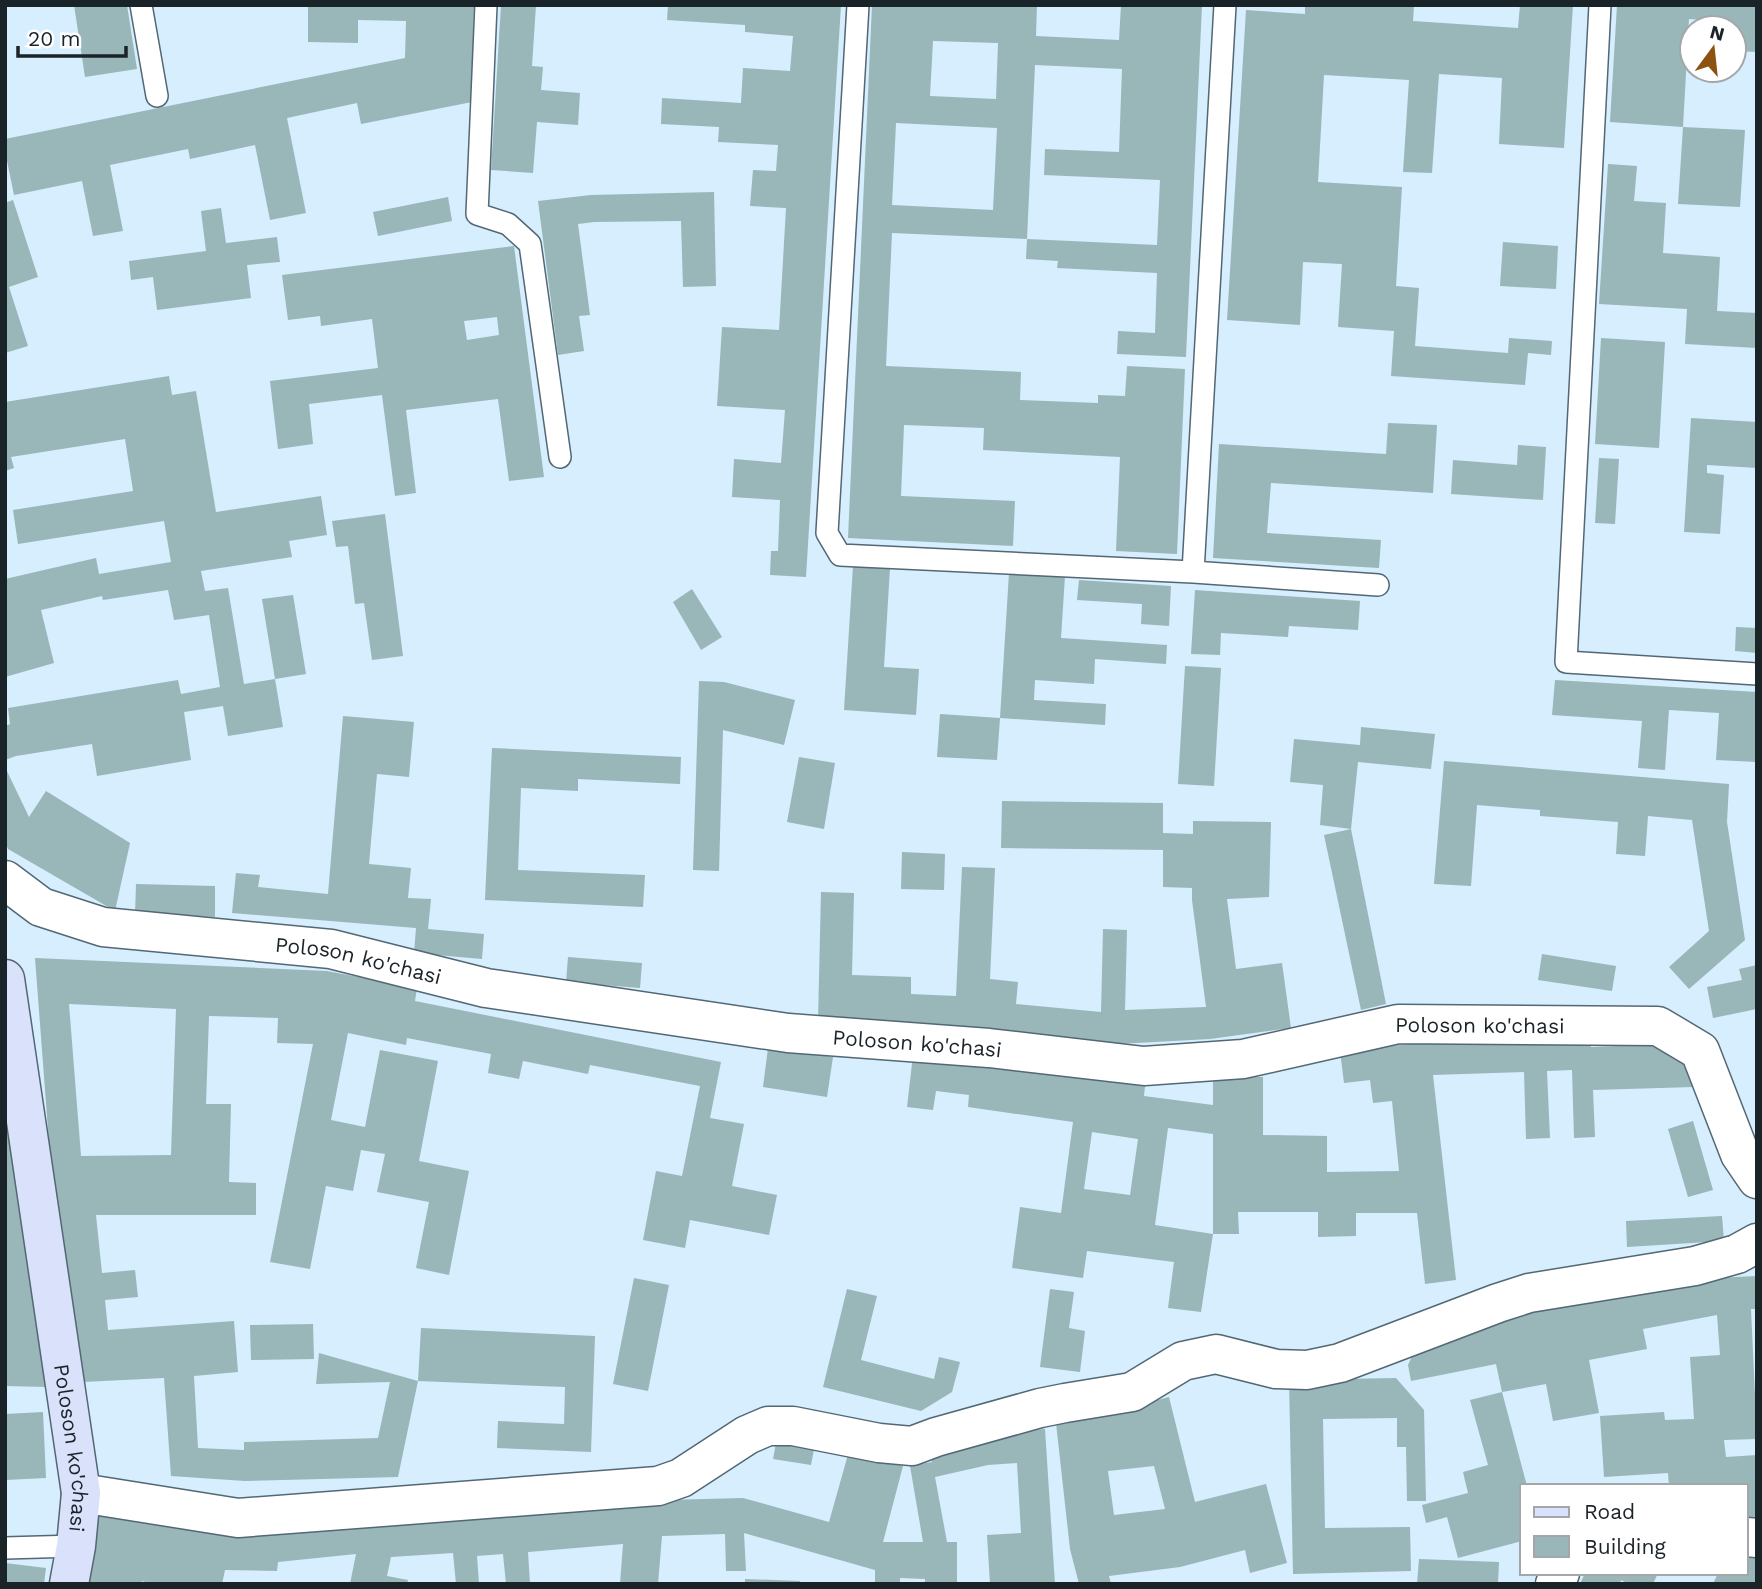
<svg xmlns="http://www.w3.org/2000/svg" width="1762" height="1589" font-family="'Work Sans',sans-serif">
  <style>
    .building { fill: #99b6b8; fill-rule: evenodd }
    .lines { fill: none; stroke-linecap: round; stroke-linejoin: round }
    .lane-casing { stroke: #536774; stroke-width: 24 }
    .street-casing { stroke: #536774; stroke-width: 41 }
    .secondary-casing { stroke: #536774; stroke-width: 41 }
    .lane { stroke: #fff; stroke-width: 21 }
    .street { stroke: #fff; stroke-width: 38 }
    .secondary { stroke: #dae1fa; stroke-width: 38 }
    .labels { text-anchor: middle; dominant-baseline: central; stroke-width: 6; stroke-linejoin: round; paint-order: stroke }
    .street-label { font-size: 21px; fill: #1a2328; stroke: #fff }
  </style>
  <rect width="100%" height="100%" fill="#d6eefd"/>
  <!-- building -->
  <path class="building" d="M74 5H127L137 69 85 77Z
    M308 5H474L472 102 361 124 357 103 287 118 306 213 270 220 255 145 190 159 188 149 110 165 123 231 93 236 82 181 14 195 5 151V139L405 58 406 21 358 20V43L308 42Z
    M501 5H536L532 66 543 67 541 90 580 93 578 125 537 122 533 173 491 170Z
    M668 5H841L806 577 770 575 771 551H778L780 500 732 497 734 459 781 463 785 410 717 406 722 327 779 330 786 208 750 206 753 170 776 171 778 145 718 142 719 127 661 124 662 98 741 103 743 68 790 71 793 36 745 32V25L667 20Z
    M872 5H1037L1036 36 1119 40 1121 5H1202L1186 357 1117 354 1118 331 1155 333 1157 273 1057 268 1058 261 1026 259 1027 239 1157 245 1160 180 1044 175 1045 149 1119 152 1122 69 1035 65 1027 239 892 233 886 366 1021 372 1020 400 1098 403V395L1125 396 1127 366 1185 369 1177 554 1116 551 1120 457 983 450 984 428 904 425 901 496 1015 501 1013 546 848 538ZM933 41 998 43 996 99 930 96ZM896 123 997 128 993 210 892 205Z
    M1305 5H1414L1413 21 1518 28 1520 5H1573L1564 148 1499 144 1502 78 1439 74 1432 173 1403 172 1409 80 1324 75 1318 182 1402 187 1396 286 1419 288 1415 346 1508 353 1509 338 1552 341 1551 355 1528 353 1525 385 1391 376 1394 331 1338 327 1342 264 1303 262 1300 325 1227 320 1246 10 1305 14Z
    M1617 5H1757V52L1734 51V28H1717L1718 21 1689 19 1683 127 1745 130 1740 207 1678 204 1683 127 1610 122Z
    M1608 164 1637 166 1634 201 1666 203 1663 253 1720 257 1717 311 1757 313V348L1685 344 1687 309 1599 304Z
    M714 192 716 286 683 287 681 221 594 222 578 224 590 315 579 316 584 351 558 355 538 201 591 195Z
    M448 197 452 221 378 236 373 212Z
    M13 200 38 277 9 287 28 346 5 353V203Z
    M221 208 226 243 277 237 280 262 247 265 251 298 157 310 153 277 131 280 129 261 206 251 201 211Z
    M1503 242 1558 246 1556 289 1500 286Z
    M514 246 544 477 509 481 498 399 406 410 416 493 395 496 382 395 309 404 313 444 278 449 270 381 378 368 372 319 321 326 320 316 288 320 282 275ZM497 317 499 335 467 340 464 321Z
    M1601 338 1665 342 1659 448 1595 444Z
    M169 376 172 395 196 391 216 512 321 496 327 535 289 541 292 557 201 571 205 591 228 588 244 684 275 679 283 727 228 736 223 706 184 712 191 760 97 776 92 744 16 756 5 760V726L10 724 8 708 178 680 181 694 220 687 209 615 174 620 168 590 103 600 102 596 41 610 54 663 5 677V579L96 558 99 574 171 562 164 521 18 544 13 510 133 491 125 439 11 457 14 468 5 471V402Z
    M1691 418 1757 422V468L1707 465V473L1724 475 1720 534 1684 532Z
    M1388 423 1437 425 1433 493 1271 483 1267 533 1381 540 1379 568 1213 558 1219 444 1386 454Z
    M1518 445 1546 447 1543 500 1451 494 1453 460 1517 465Z
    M1599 458 1619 459 1615 524 1595 523Z
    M385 514 403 656 372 660 364 603 355 604 348 546 336 547 332 521Z
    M853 566 890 568 884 667 919 669 916 715 844 710Z
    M1009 573 1065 576 1061 638 1167 645 1166 664 1095 659 1094 684 1035 680 1034 700 1106 704 1105 725 1000 718Z
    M1079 580 1171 586 1169 626 1141 624 1142 604 1077 600Z
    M692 589 722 637 701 650 673 602Z
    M1195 590 1360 601 1358 630 1289 626 1288 637 1221 633 1220 655 1191 654Z
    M293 595 306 674 275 679 262 599Z
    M1736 627 1757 628V653L1735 651Z
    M1185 666 1221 668 1214 786 1178 784Z
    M1555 680 1757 692V762L1716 760 1719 713 1669 710 1665 770 1638 768 1642 721 1552 715Z
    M699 681 724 682 795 700 784 745 723 730 719 871 693 870Z
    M940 714 1000 718 997 760 937 757Z
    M343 716 414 722 409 777 377 774 369 864 411 868 408 898 431 899 428 929 484 934 482 959 414 953 416 928 232 913 236 873 260 875 258 887 328 894Z
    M1361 727 1435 734 1431 769 1358 762 1351 829 1386 1004 1361 1010 1324 835 1351 829 1320 825 1323 785 1290 782 1294 739 1360 745Z
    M492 748 681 757 680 784 578 779V791L521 788 518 870 645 875 643 907 485 900Z
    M799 757 835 763 824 829 787 822Z
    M1444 761 1729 784 1727 822 1745 940 1689 989 1669 967 1709 931 1692 820 1648 816 1645 856 1616 854 1618 822 1540 816V810L1477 805 1471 886 1434 884Z
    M5 767 29 817 46 791 130 843 115 911 8 849 5 841Z
    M1002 801 1163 803V833L1193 834V821L1271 822 1269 897 1227 899 1236 969 1282 963 1291 1028 1210 1039 1099 1045 818 1022 821 892 854 893 852 975 911 977V994L956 996 962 867 995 868 990 979 1018 982 1016 1004 1101 1012 1103 929 1127 930 1125 1010 1206 1007 1192 900V888L1163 887V850L1001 848Z
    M902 852 945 854 944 890 901 889Z
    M136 884 215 886V917L135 915Z
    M1542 954 1616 966 1612 991 1538 980Z
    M568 957 642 963 640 988 566 982Z
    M35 958 327 971 417 988 415 1001 721 1062 710 1118 744 1124 732 1186 777 1195 769 1235 690 1220 685 1248 643 1240 656 1171 682 1176 700 1086 590 1065 588 1074 523 1061 519 1079 488 1073 491 1054 407 1038 406 1045 348 1033 331 1120 365 1127 380 1050 438 1061 419 1161 469 1171 449 1275 416 1268 429 1202 377 1192 385 1154 361 1150 353 1191 326 1186 310 1269 270 1262 313 1044 277 1043 278 1018 209 1016 206 1104H231L229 1182 256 1183V1215H96L102 1273 135 1270 138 1297 105 1300 108 1330 234 1321 238 1372 194 1376 198 1448 244 1450V1442L378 1438 390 1382 316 1384 319 1353 418 1381 398 1477 245 1481 171 1476 164 1378 83 1382 52 1182ZM69 1004 176 1009 171 1155 81 1156Z
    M1757 965V1009L1713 1018 1707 987 1742 980 1739 969Z
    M1591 1036V1047L1667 1044 1692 1058 1693 1087 1593 1090 1595 1137 1574 1138 1572 1070 1547 1071 1550 1138 1526 1139 1524 1072 1433 1075 1456 1280 1425 1284 1417 1213H1356V1236L1318 1237V1212H1238L1239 1234H1213L1201 1312 1168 1308 1174 1262 1087 1251 1083 1278 1012 1268 1020 1207 1061 1213 1073 1122 968 1107 969 1095 936 1091 933 1110 907 1107 913 1055 1145 1086 1144 1096 1213 1105V1076L1263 1077V1135L1327 1136V1172L1399 1171 1392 1101 1373 1103 1370 1080 1344 1083 1340 1051 1429 1042ZM1168 1128 1213 1134V1234L1155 1225ZM1092 1132 1138 1139 1130 1195 1084 1189Z
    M768 1048 833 1057 827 1097 763 1087Z
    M5 1090 48 1387 5 1386Z
    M1693 1121 1713 1190 1688 1197 1668 1129Z
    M1722 1216 1724 1241 1627 1247 1626 1221Z
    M1757 1276V1309H1751L1757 1439 1724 1440 1726 1457 1757 1455V1517L1746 1518V1486H1669L1668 1473 1604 1477 1600 1416 1664 1412 1665 1420 1694 1419 1690 1357 1720 1355 1717 1315 1643 1329 1647 1349 1589 1360 1599 1413 1553 1421 1546 1384 1502 1392 1496 1364 1411 1381 1408 1365 1420 1339 1487 1318 1715 1278Z
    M634 1278 669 1285 648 1391 613 1384Z
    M847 1289 877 1296 861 1360 934 1379 939 1357 960 1362 952 1392 921 1411 823 1387Z
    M1050 1289 1074 1292 1069 1328 1085 1331 1080 1372 1040 1367Z
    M313 1324 314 1359 251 1360 250 1325Z
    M421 1328 595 1336 591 1452 497 1448 498 1421 564 1424 565 1387 418 1381Z
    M1396 1378 1424 1410 1426 1501H1407L1406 1447H1397V1418L1323 1419 1325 1528 1410 1527 1411 1571 1293 1574 1289 1380Z
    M1502 1392 1527 1486H1522V1541L1458 1558 1447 1517 1426 1523 1422 1505 1468 1493 1463 1472 1488 1465 1470 1400Z
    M1169 1397 1195 1502 1266 1484 1287 1563 1250 1573 1245 1550 1180 1567 1109 1576 1111 1584H1079L1070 1549 1055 1414 1139 1405ZM1154 1466 1165 1509 1114 1515 1108 1471Z
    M43 1412 46 1478 5 1480V1414Z
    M1045 1429 1055 1584H990L987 1535 1021 1533 1017 1463 988 1465 935 1477 947 1542H957V1584H925V1579L900 1578V1584H875V1570L744 1533 746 1571H726L725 1534 662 1536 658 1584H620L623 1544 528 1552 530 1584H506L503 1554 477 1556 479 1584H456L453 1553 391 1557 387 1576 408 1580 407 1584H350L356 1554 278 1562 277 1571 225 1570 222 1584H152L142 1581 141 1584H85L101 1506 627 1501 743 1498 829 1522 849 1451 903 1466 883 1542H923L910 1466 932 1462 928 1446 986 1432Z
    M776 1443 814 1449 811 1465 773 1459Z
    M1746 1555 1757 1556V1584H1713L1718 1573H1746Z
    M1419 1559 1499 1562 1498 1584H1417Z
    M5 1563 46 1568 44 1584H5Z
    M1585 1573H1658L1653 1584H1629L1621 1580 1620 1584H1580Z
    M745 1579 800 1581V1584H745Z"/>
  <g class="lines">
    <defs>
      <path id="lane" d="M141 5 157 96
        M486 5 477 214 508 224 530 244 560 457
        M858 5 827 533 840 555 1193 572 1378 585
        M1600 5 1566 662 1757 674
        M1193 572 1225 5
        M5 1548 76 1546"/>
      <g id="street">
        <path id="s1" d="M5 880 41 907 103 927 331 949 486 988 788 1033 989 1048 1144 1066 1243 1059 1398 1024 1658 1026 1700 1051 1740 1154 1757 1179"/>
        <path d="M81 1493 238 1518 658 1486 681 1478 747 1435 768 1426H793L879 1443 912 1446 936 1437 1040 1408 1065 1403 1132 1392 1183 1361 1216 1354 1276 1369 1307 1370 1340 1363 1498 1303 1529 1293 1695 1266 1737 1254 1757 1243"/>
        <path d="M1746 1537 1757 1538"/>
        <path d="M1555 1584 1560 1573"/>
      </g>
      <g id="secondary">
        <path id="s2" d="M5 979 81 1493 76 1546 69 1584"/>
      </g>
    </defs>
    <!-- lane casing -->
    <use href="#lane" class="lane-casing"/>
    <!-- street casing -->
    <use href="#street" class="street-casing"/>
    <!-- secondary casing -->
    <use href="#secondary" class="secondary-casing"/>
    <!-- lane -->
    <use href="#lane" class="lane"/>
    <!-- street -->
    <use href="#street" class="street"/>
    <!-- secondary -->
    <use href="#secondary" class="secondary"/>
  </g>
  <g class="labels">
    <!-- street labels -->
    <g class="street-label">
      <text stroke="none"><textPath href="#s1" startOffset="368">Poloson ko'chasi</textPath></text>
      <text stroke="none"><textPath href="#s1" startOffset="1502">Poloson ko'chasi</textPath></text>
      <text stroke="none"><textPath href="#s1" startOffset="934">Poloson ko'chasi</textPath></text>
      <text stroke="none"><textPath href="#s2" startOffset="474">Poloson ko'chasi</textPath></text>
    </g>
  </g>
  <!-- border -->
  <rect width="1762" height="1589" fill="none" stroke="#1a2328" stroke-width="14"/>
  <!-- legend -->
  <rect x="1520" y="1484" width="228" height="91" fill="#ffffff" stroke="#a3a7a9" stroke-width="2"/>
  <rect x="1534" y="1507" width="35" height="10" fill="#dae1fa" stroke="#a3a7a9" stroke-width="2"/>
  <text x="1584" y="1519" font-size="21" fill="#1a2328">Road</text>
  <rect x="1534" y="1536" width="35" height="21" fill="#99b6b8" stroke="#a3a7a9" stroke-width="2"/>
  <text x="1584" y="1554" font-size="21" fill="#1a2328">Building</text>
  <!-- north arrow -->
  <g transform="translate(1713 49) rotate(15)"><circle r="33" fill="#ffffff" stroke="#a3a7a9" stroke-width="2"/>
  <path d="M0-5L12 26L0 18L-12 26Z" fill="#8d5210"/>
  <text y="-10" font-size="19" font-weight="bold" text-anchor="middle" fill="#1a2328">N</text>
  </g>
  <!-- scale -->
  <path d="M18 46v10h108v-10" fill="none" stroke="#1a2328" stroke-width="3.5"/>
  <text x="28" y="46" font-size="21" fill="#1a2328" stroke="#ffffff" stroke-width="5" paint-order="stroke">20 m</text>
</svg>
